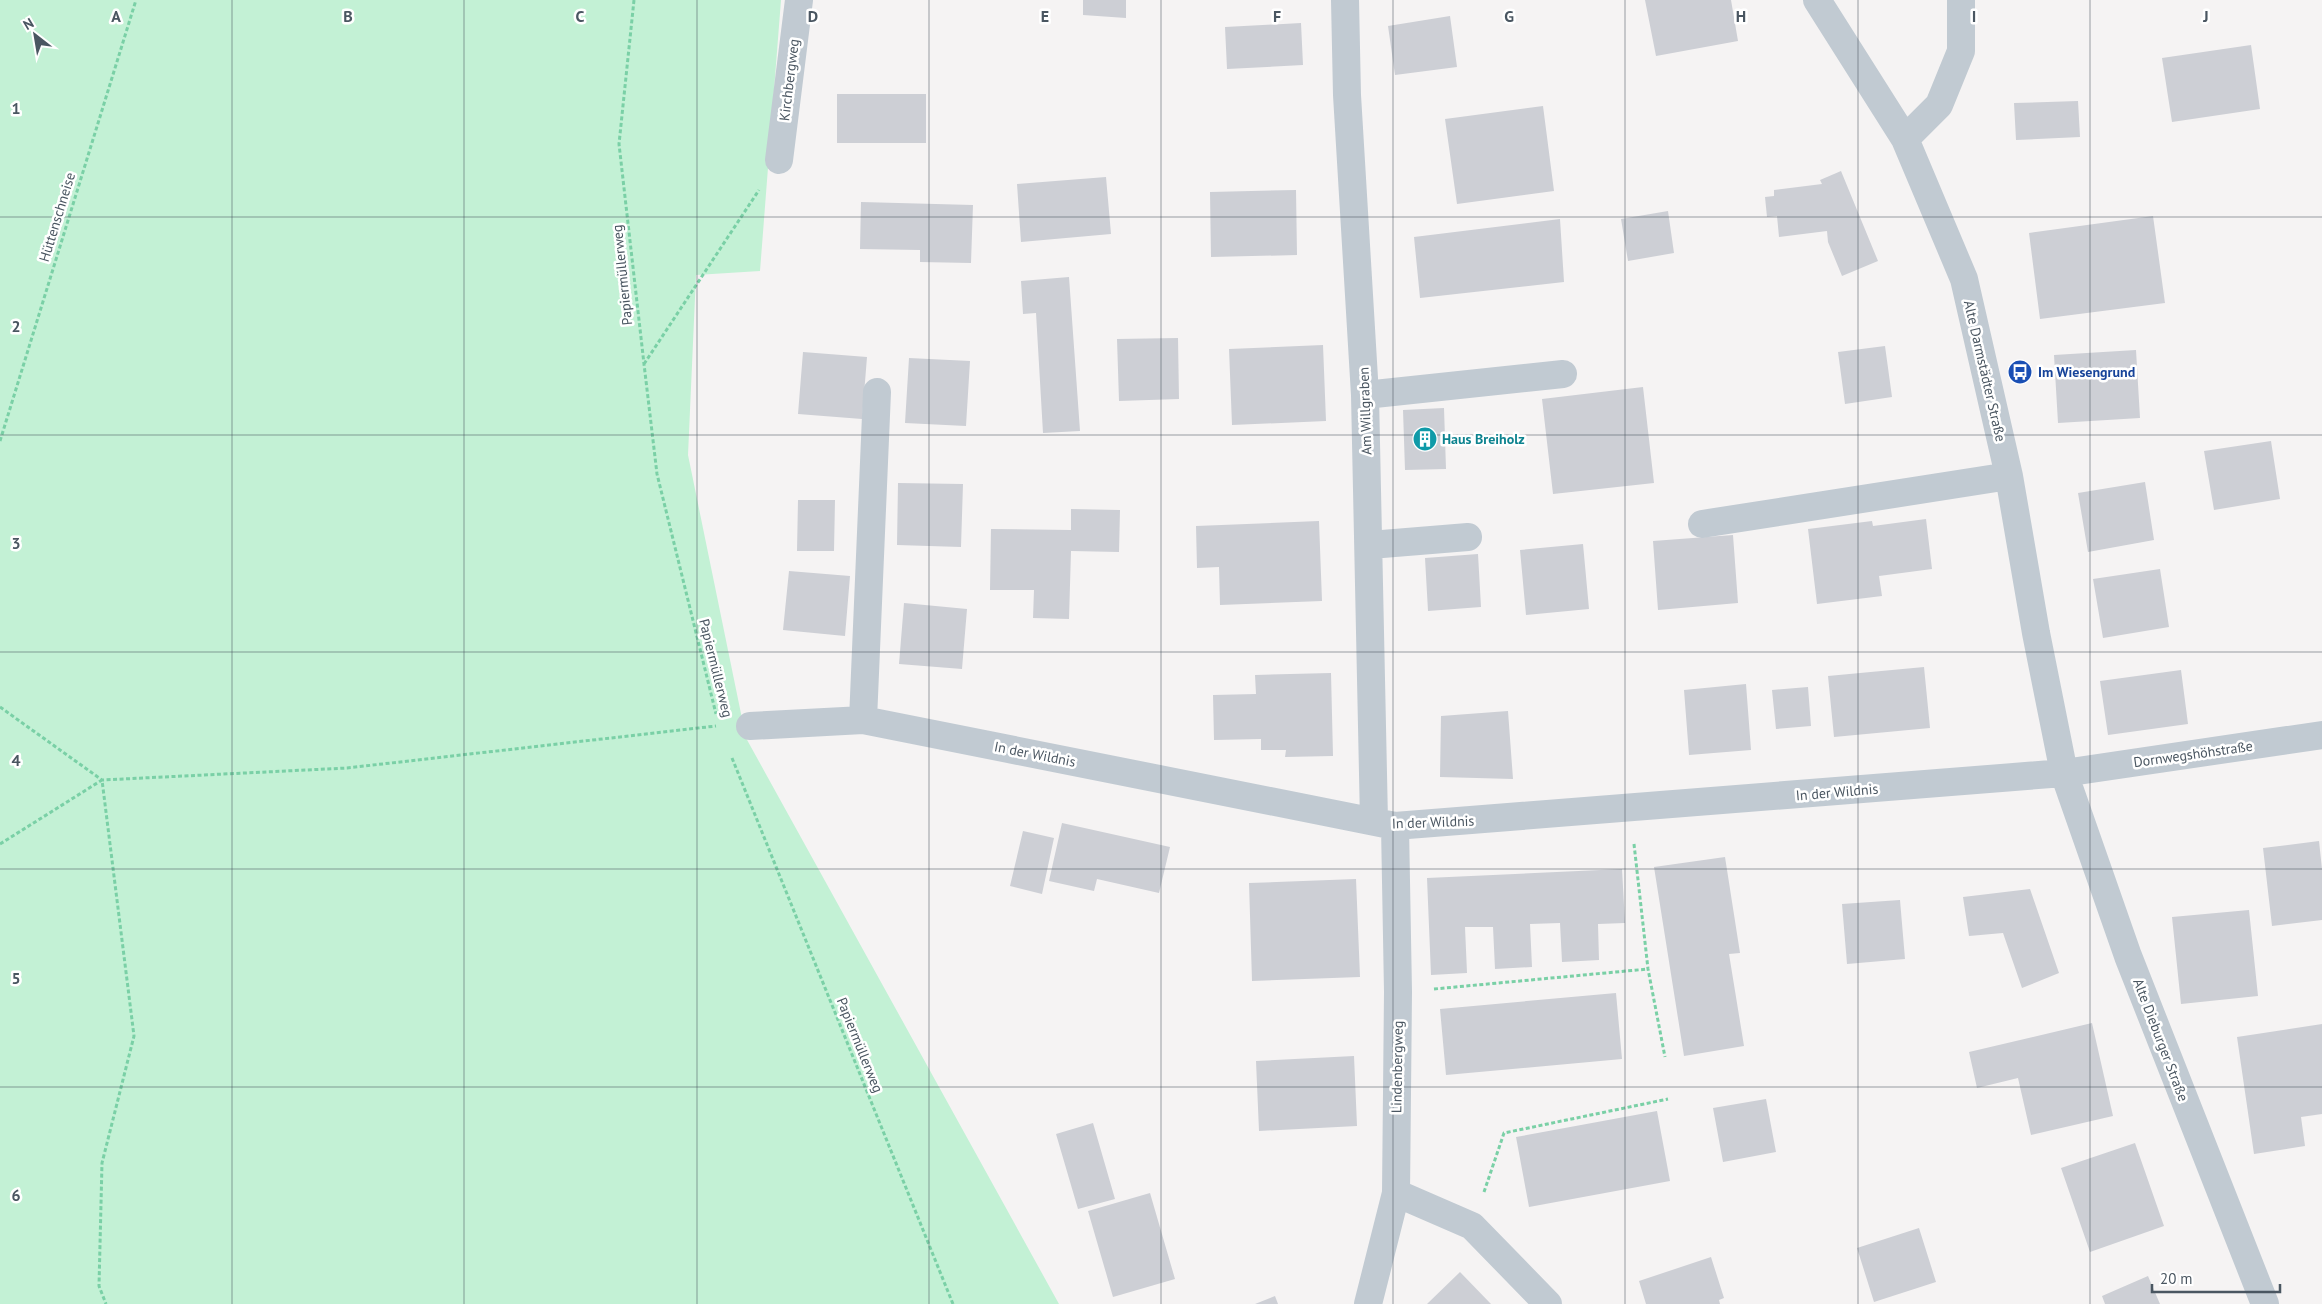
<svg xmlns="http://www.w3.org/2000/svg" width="2322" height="1304" font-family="'PT Sans',sans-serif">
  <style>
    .green { fill: #c3f1d5 }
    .building { fill: #cdcfd5 }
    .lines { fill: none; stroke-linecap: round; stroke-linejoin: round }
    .path { stroke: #7ad0a6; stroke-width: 3; stroke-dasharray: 4 2.5; stroke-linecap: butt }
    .minor { stroke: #c1cad2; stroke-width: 28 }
    .grid { fill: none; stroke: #4a5661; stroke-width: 1; stroke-opacity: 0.55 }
    .labels { text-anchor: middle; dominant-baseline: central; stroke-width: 5; stroke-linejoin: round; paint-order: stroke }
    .street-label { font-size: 14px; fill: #4a5661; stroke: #fff }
    .transit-label { font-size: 14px; font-weight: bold; fill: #164399; stroke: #fff; text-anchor: start }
    .culture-label { font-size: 14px; font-weight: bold; fill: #0d838f; stroke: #fff; text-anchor: start }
    .grid-label { font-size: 16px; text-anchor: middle; font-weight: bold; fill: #4a5661; stroke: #fff; stroke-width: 5; stroke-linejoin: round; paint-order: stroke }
  </style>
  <rect width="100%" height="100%" fill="#f5f3f3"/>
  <!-- green -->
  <path class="green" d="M0 0H781L760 271 696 275 688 455 746 738 1059 1304H0Z"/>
  <!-- building -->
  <path class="building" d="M1083 0H1126V18L1083 15Z
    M1645 0H1731L1738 41 1656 56Z
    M1450 16 1457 67 1395 75 1388 26Z
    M1301 23 1303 65 1227 69 1225 27Z
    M2251 45 2260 109 2172 122 2162 58Z
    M837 94H926V143H837Z
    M2078 101 2080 137 2016 140 2014 103Z
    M1543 106 1554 191 1457 204 1445 119Z
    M1841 171 1878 261 1842 276 1828 242 1827 231 1779 237 1777 216 1767 217 1765 197 1774 196V190L1822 184 1820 180Z
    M1106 177 1111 234 1021 242 1017 184Z
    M1296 190 1297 255 1211 257 1210 192Z
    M861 202 973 205 971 263 920 262V250L860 249Z
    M1668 211 1674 253 1628 261 1621 219Z
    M2153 216 2165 303 2040 319 2029 233Z
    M1560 219 1564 282 1420 298 1414 237Z
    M1069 277 1080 431 1043 433 1036 313 1023 314 1021 281Z
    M1178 338 1179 399 1119 401 1117 339Z
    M1323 345 1326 421 1232 425 1229 349Z
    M1885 346 1892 397 1845 404 1838 352Z
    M2136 350 2140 418 2058 423 2054 355Z
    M803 352 867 357 862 419 798 414Z
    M909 358 970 361 966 426 905 423Z
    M1643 387 1654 483 1553 494 1542 399Z
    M1444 408 1446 469 1405 470 1403 410Z
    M2271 441 2280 499 2214 510 2204 451Z
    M2145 482 2154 540 2088 552 2078 493Z
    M898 483 963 484 961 547 897 545Z
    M798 500H835L834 551H797Z
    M1071 509 1120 510 1119 552 1071 551 1069 619 1033 618 1034 590H990L991 529 1071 530Z
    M1926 519 1932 569 1879 576 1882 596 1817 604 1808 529 1872 521 1873 526Z
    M1319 521 1322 601 1220 605 1219 567 1197 568 1196 526Z
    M1733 535 1738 603 1658 610 1653 541Z
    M1583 544 1589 609 1526 615 1520 550Z
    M1478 554 1481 607 1428 611 1425 558Z
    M2160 569 2169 627 2103 638 2093 579Z
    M789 571 850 576 845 636 783 630Z
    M904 603 967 609 962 669 899 664Z
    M1924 667 1930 728 1834 737 1828 676Z
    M2181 670 2188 724 2108 735 2100 681Z
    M1331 673 1333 756 1285 757 1286 750H1261V739L1214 740 1213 695 1256 694 1255 675Z
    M1746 684 1751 750 1689 755 1684 690Z
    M1808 687 1811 726 1776 729 1772 690Z
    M1508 711 1513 779 1440 777 1441 716Z
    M1062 823 1170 847 1159 893 1097 879 1094 891 1049 881Z
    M1023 831 1054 838 1042 894 1010 886Z
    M2319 841 2322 869V920L2272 926 2263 848Z
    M1725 857 1740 953 1729 954 1744 1046 1684 1056 1654 867Z
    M1622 869 1625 923 1598 924 1599 960 1562 962 1560 923 1530 924 1532 967 1495 969 1493 927H1465L1467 973 1431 975 1427 878Z
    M1356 879 1360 977 1252 981 1249 883Z
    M2030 889 2059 973 2022 988 2003 933 1969 936 1963 897Z
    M1900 900 1905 959 1847 964 1842 904Z
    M2249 910 2258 996 2181 1004 2172 917Z
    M1616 993 1622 1059 1446 1075 1440 1009Z
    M2092 1023 2113 1116 2031 1135 2018 1078 1977 1088 1969 1052Z
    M2322 1024V1114L2301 1117 2305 1146 2254 1154 2237 1037Z
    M1354 1056 1357 1126 1259 1131 1256 1061Z
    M1766 1099 1776 1152 1723 1162 1713 1108Z
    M1657 1111 1670 1181 1529 1207 1516 1137Z
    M1093 1123 1115 1199 1078 1209 1056 1134Z
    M2135 1143 2164 1226 2090 1252 2061 1168Z
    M1150 1193 1175 1279 1113 1297 1088 1211Z
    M1919 1228 1936 1282 1874 1302 1857 1248Z
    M1711 1257 1724 1298 1719 1300 1720 1304H1646L1639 1281Z
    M1460 1272 1491 1304H1427Z
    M2148 1276 2160 1304H2105L2102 1296Z
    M1275 1296 1278 1304H1255Z"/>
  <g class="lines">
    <!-- path -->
    <path class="path" d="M634 0 619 144 644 364 657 474 716 714
      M644 364 759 190
      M0 441 136 0
      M0 707 102 780 347 768 716 726
      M732 758 953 1304
      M0 844 102 780 134 1036 102 1163 99 1286 106 1304
      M1634 844 1648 969 1665 1057
      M1434 989 1648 969
      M1484 1192 1504 1133 1668 1099"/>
    <!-- minor -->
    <path class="minor" d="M1345 0 1347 95 1365 395 1374 821
      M1817 0 1905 139 1964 279 2009 476 2036 633 2064 773 2128 956 2265 1304
      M1905 139 1939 105 1961 51V0
      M779 160 799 0
      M1365 395 1563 374
      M1702 524 2009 476
      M1370 545 1468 537
      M863 720 877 392
      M750 726 863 720 1395 826 2064 773 2322 735
      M1396 1193 1472 1226 1548 1304
      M1368 1304 1396 1193 1398 992 1395 826"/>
  </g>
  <!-- grid -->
  <path class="grid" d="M232 0V1304M464 0V1304M697 0V1304M929 0V1304M1161 0V1304M1393 0V1304M1625 0V1304M1858 0V1304M2090 0V1304M0 217H2322M0 435H2322M0 652H2322M0 869H2322M0 1087H2322"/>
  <!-- icons -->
  <defs>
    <symbol id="bus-disc" viewBox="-11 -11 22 22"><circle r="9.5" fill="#1a4fb4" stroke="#fff"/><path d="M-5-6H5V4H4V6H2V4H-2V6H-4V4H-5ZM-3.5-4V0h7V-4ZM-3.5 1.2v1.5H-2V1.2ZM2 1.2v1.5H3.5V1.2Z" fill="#fff"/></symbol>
    <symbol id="building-disc" viewBox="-11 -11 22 22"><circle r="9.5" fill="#0f9aa8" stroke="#fff"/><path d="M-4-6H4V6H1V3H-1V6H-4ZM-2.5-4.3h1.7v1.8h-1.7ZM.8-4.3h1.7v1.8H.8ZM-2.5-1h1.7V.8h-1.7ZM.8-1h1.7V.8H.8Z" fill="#fff"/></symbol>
  </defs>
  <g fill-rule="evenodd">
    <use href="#bus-disc" x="2006" y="358" width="28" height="28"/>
    <use href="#building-disc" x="1411" y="425" width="28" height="28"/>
  </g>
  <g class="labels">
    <!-- street labels -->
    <g class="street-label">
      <text transform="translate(789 80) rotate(-83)">Kirchbergweg</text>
      <text transform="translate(57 217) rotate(-73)">Hüttenschneise</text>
      <text transform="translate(622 275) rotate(-96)">Papiermüllerweg</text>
      <text transform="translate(1985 371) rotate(77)">Alte Darmstädter Straße</text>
      <text transform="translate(1365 411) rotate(-92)">Am Willgraben</text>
      <text transform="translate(716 668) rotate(76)">Papiermüllerweg</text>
      <text transform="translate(1035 754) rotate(11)">In der Wildnis</text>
      <text transform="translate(2193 754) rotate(-8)">Dornwegshöhstraße</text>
      <text transform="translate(1837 792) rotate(-5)">In der Wildnis</text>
      <text transform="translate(1433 822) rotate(-2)">In der Wildnis</text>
      <text transform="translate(2161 1040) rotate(69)">Alte Dieburger Straße</text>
      <text transform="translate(860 1045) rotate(68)">Papiermüllerweg</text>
      <text transform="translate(1397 1067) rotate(-89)">Lindenbergweg</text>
    </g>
    <!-- transit labels -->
    <g class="transit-label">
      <text x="2038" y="372">Im Wiesengrund</text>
    </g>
    <!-- culture labels -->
    <g class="culture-label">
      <text x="1442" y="439">Haus Breiholz</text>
    </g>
  </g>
  <g class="grid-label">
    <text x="116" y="22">A</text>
    <text x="348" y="22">B</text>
    <text x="580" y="22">C</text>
    <text x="813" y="22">D</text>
    <text x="1045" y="22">E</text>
    <text x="1277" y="22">F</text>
    <text x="1509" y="22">G</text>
    <text x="1741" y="22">H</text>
    <text x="1974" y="22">I</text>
    <text x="2206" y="22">J</text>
    <text x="16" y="114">1</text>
    <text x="16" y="332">2</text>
    <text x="16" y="549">3</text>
    <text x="16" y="766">4</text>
    <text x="16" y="984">5</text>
    <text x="16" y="1201">6</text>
  </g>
  <!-- north arrow -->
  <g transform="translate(35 35) rotate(329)" stroke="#ffffff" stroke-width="4" paint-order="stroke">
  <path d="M0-4L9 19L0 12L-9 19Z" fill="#4a5661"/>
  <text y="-8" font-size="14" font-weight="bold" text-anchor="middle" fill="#4a5661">N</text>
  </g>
  <!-- scale -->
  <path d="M2152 1284v8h128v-8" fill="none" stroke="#4a5661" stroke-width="2.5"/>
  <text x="2160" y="1284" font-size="15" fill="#4a5661" stroke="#ffffff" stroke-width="4" paint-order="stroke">20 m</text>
</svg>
